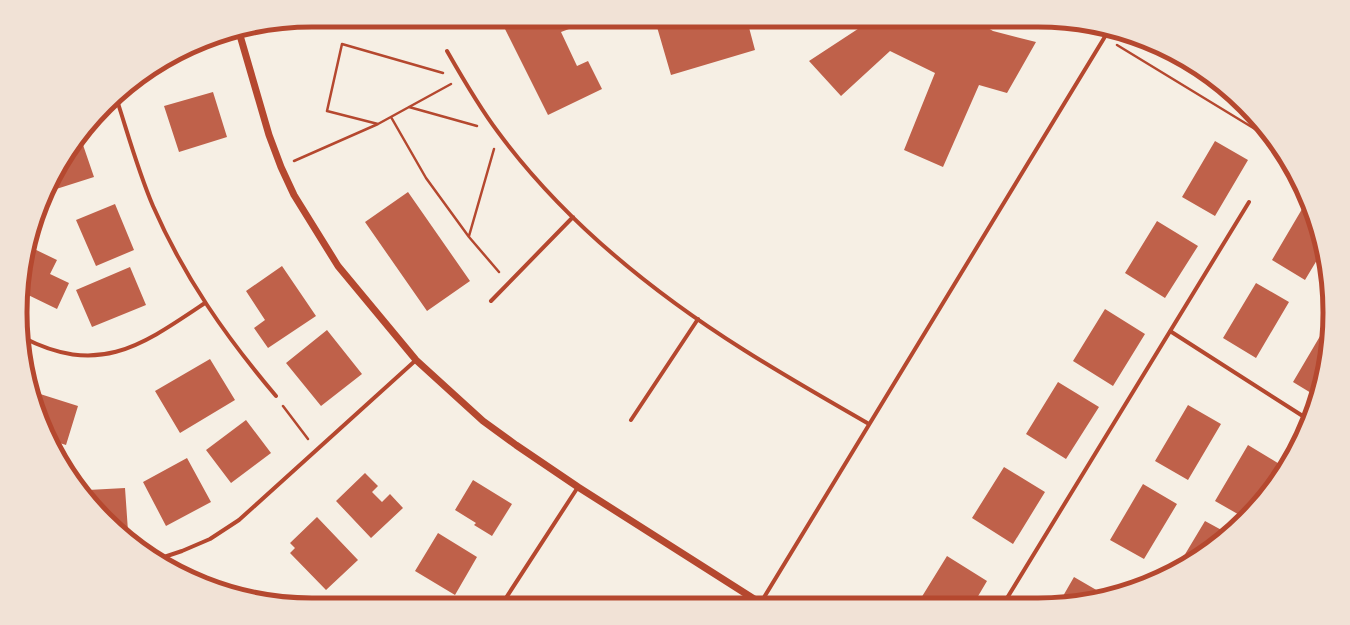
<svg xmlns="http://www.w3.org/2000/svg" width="1350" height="625" font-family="Spectral,serif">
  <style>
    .building { fill: #bf614a }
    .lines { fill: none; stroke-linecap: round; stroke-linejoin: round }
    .path { stroke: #b5482f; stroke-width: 2.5 }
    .minor { stroke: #b5482f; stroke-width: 4 }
    .tertiary { stroke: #b5482f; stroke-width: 7 }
    .rim { fill: none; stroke: #b5482f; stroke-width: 5 }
  </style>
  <rect width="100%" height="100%" fill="#f6efe4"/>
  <!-- building -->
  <path class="building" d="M523 20H564L569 29 561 32 577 66 588 61 602 89 548 115 505 29Z
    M680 20H690L692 29 723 20H747L755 50 671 75 657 27Z
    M864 20H974L993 31 1036 42 1007 93 979 85 943 167 904 150 935 73 890 51 841 96 809 61 867 23Z
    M213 92 227 137 179 152 164 106Z
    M81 139 94 177 50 191 59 166Z
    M1215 141 1248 160 1215 216 1182 197Z
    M408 192 470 281 427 311 365 222Z
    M115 204 134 250 96 266 76 220Z
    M1305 204 1310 207 1323 250 1305 280 1272 260Z
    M1157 221 1198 246 1165 298 1125 273Z
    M30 247 57 260 50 274 69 283 57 309 22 292 26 256Z
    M282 266 316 316 268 348 254 328 265 320 246 291Z
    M130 267 146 305 92 327 76 290Z
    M1256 283 1289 302 1256 358 1223 338Z
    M1105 309 1145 334 1113 386 1073 361Z
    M1326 326 1328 328 1324 369 1316 396 1293 382Z
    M327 330 362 374 321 406 286 363Z
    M210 359 235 400 180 433 155 391Z
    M1058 382 1099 407 1066 459 1026 434Z
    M37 393 78 406 66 445 53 441 36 397Z
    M1188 405 1221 424 1188 480 1155 461Z
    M246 420 271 453 231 483 206 450Z
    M1248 445 1281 465 1261 499 1243 517 1215 501Z
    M187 458 211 502 166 526 143 482Z
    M1004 467 1045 492 1013 544 972 518Z
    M365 473 378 486 372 492 382 502 390 494 403 508 371 538 336 501Z
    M473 480 512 504 492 536 474 525 476 523 455 510Z
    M1143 484 1177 504 1144 559 1110 540Z
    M125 488 128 531 119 532 88 494V490Z
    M317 517 358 560 326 590 290 553 295 548 290 543Z
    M1205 521 1227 533 1216 544 1178 566Z
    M438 533 477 557 455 595 415 571Z
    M947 556 987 581 974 603H918Z
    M1074 577 1105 595 1076 602 1059 603Z
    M671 597 682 604H666Z"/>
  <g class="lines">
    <!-- path -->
    <path class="path" d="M1087 25 1093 29
      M209 40 224 36
      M1117 45 1273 140
      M409 107 477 126
      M391 117 426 178 469 237 499 272
      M378 124 327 111 342 44 443 73
      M294 161 378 124 451 84
      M469 236 494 149
      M283 406 308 439"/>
    <!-- minor -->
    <path class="minor" d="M447 51C463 79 479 107 498 132 563 220 652 292 744 350 785 376 827 400 869 424
      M116 97C128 134 138 171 153 206 184 277 226 337 276 396
      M491 301 573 217
      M1170 331 1309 420
      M22 337C99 377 141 346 205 303
      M631 420 698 319
      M161 558 182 551 210 539 239 520 416 360
      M1004 603 1249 202
      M502 604 578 487
      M760 604 1109 30"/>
    <!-- tertiary -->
    <path class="tertiary" d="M239 32 269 135 281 167 294 195 338 266 416 360 483 421 516 445 578 487 762 604"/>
  </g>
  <!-- crop -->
  <path d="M0 0H1350V625H0ZM312 27H1038A285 285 0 0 1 1323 312V313A285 285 0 0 1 1038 598H312A285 285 0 0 1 27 313V312A285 285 0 0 1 312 27Z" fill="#f1e2d6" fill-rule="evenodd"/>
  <path class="rim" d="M312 27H1038A285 285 0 0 1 1323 312V313A285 285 0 0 1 1038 598H312A285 285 0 0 1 27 313V312A285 285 0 0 1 312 27Z"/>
</svg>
